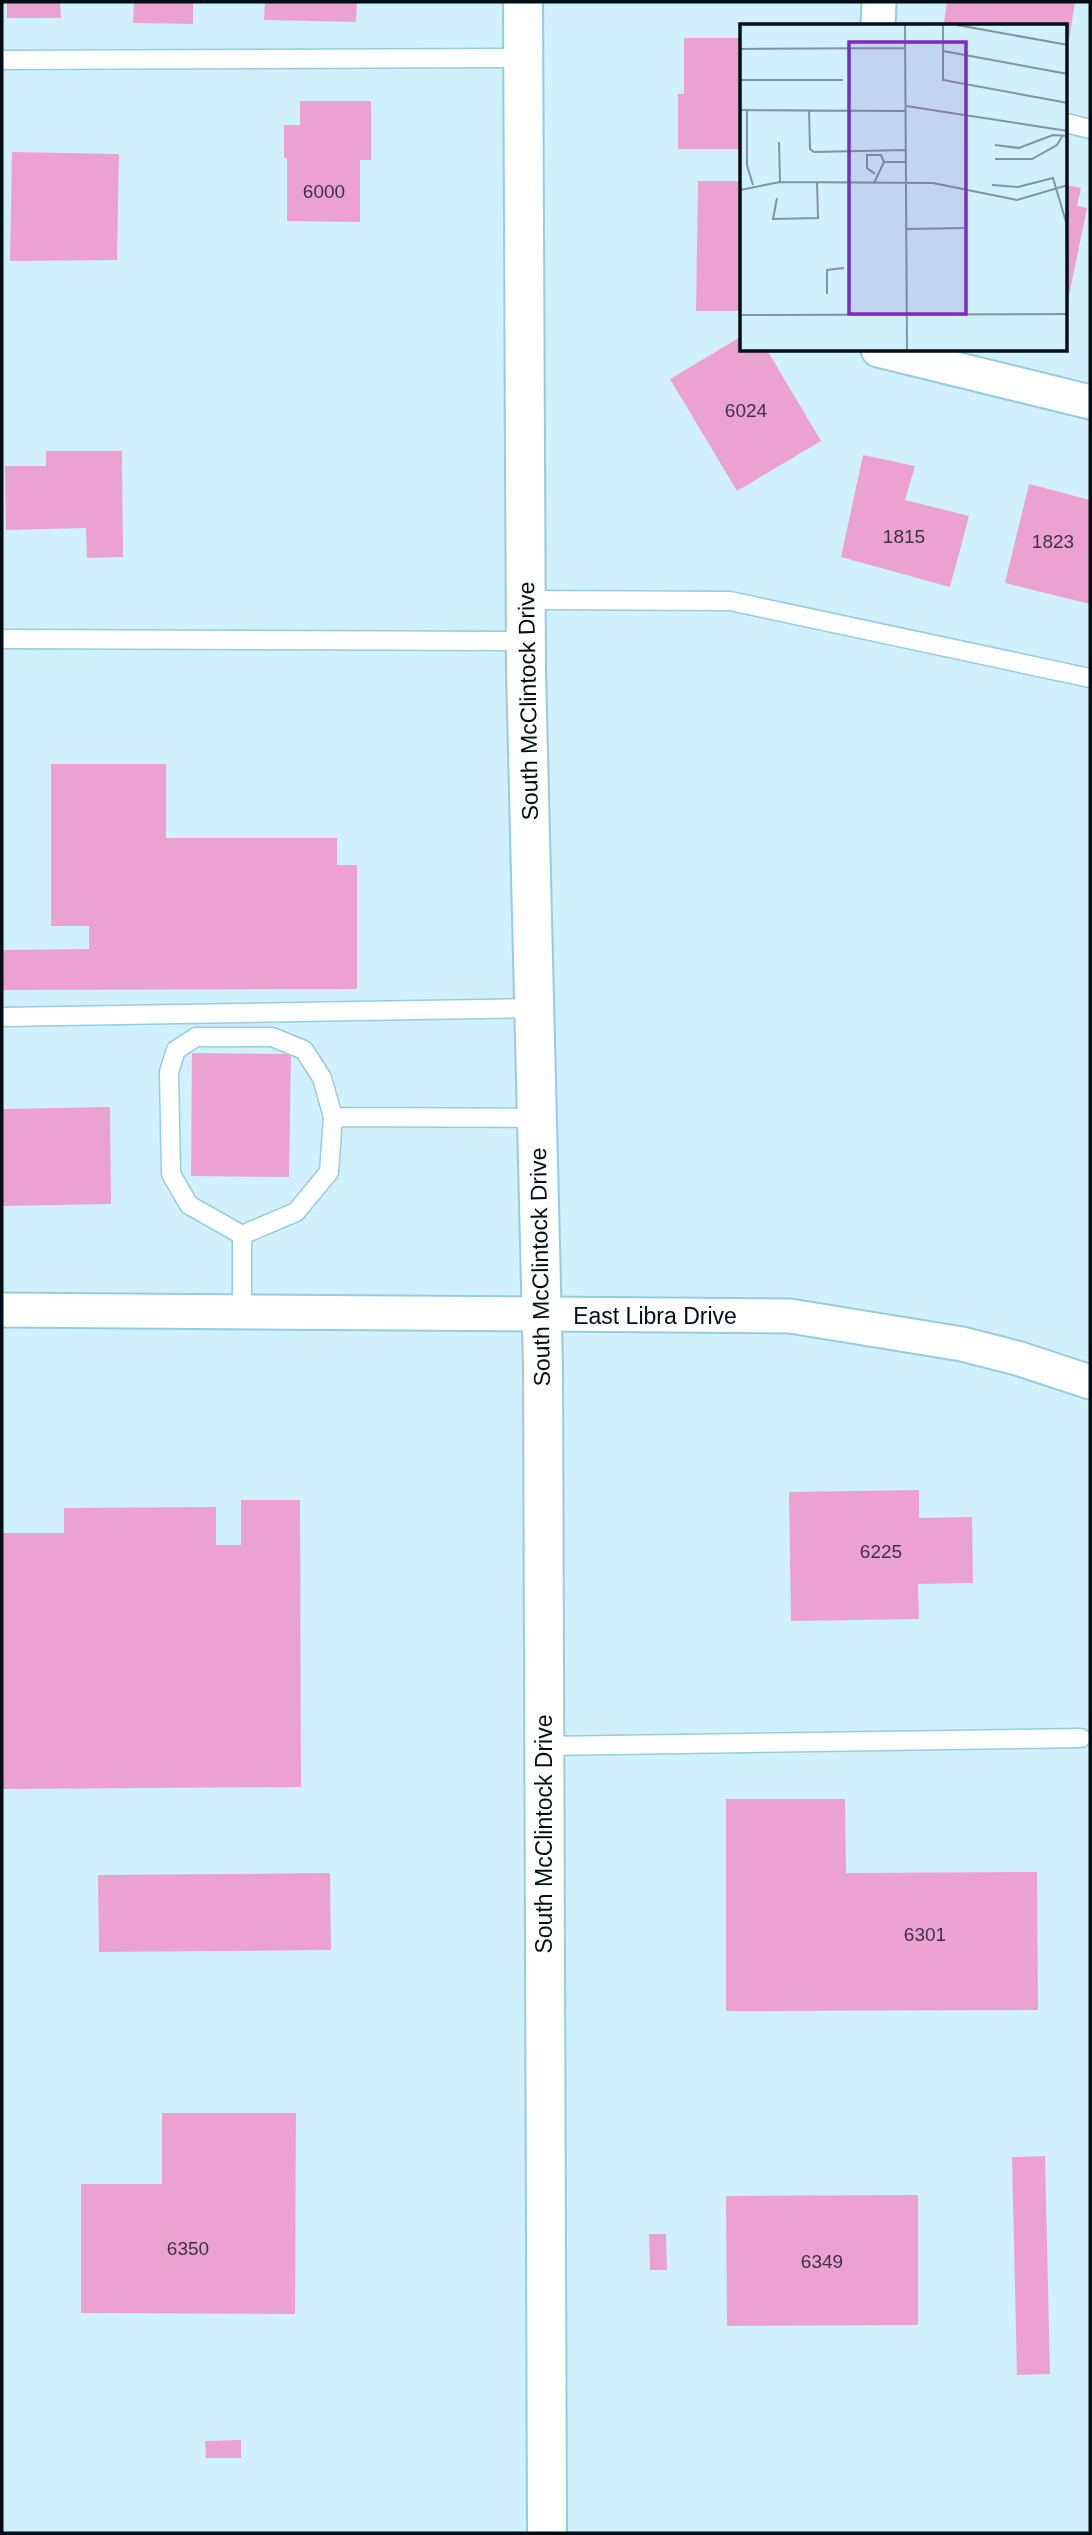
<svg xmlns="http://www.w3.org/2000/svg" width="1092" height="2535" font-family="Helvetica,sans-serif">
  <style>
    .building { fill: #eca2d0 }
    .lines { fill: none; stroke-linecap: round; stroke-linejoin: round }
    .service-casing { stroke: #96cce0; stroke-width: 21 }
    .minor-casing { stroke: #96cce0; stroke-width: 37 }
    .secondary-casing { stroke: #96cce0; stroke-width: 42 }
    .service { stroke: #fff; stroke-width: 18 }
    .minor { stroke: #fff; stroke-width: 33 }
    .secondary { stroke: #fff; stroke-width: 38 }
    .labels { text-anchor: middle; dominant-baseline: central; stroke-width: 6; stroke-linejoin: round; paint-order: stroke }
    .number-label { font-size: 19px; fill: #3b3444 }
    .street-label { font-size: 23px; fill: #000f15; stroke: #fff }
    .inset-road { fill: none; stroke: #7d96a0; stroke-width: 2 }
    .view { fill: #7b2cbf; fill-opacity: 0.15; stroke: #7b2cbf; stroke-width: 3.5 }
    .inset-edge { fill: none; stroke: #000f15; stroke-width: 3.5 }
  </style>
  <rect width="100%" height="100%" fill="#d0f0fc"/>
  <!-- building -->
  <path class="building" d="M7 2H60L61 18H7Z
    M134 2H193V24L133 23Z
    M265 2H357L356 22 264 20Z
    M947 2H1075L1069 40H1066V26H974L944 22Z
    M684 38H742V149H678V94H684Z
    M300 101H371V160H360V222L287 221V158H284V125H300Z
    M12 152 119 154 117 260 10 261Z
    M698 181H742V311H696Z
    M1066 185 1081 188 1077 206 1087 208 1067 305Z
    M742 336V350H767L821 441 737 491 670 379Z
    M46 451H122L123 557 87 558 86 528 6 530 5 466H46Z
    M863 455 915 466 905 500 969 516 950 587 841 557Z
    M1029 484 1090 500V604L1005 583Z
    M51 764H166V838H337V865H357V989L2 990V950L89 949V926H51Z
    M192 1053 291 1054 289 1177 191 1176Z
    M110 1107 111 1204 2 1206V1109Z
    M919 1490V1518L972 1517 973 1583 918 1584 919 1619 791 1621 789 1492Z
    M241 1500H300L301 1787 2 1789V1533H64V1508L216 1507V1545H241Z
    M726 1799H845L846 1873 1037 1872 1038 2010 726 2011Z
    M330 1873 331 1950 99 1952 98 1875Z
    M162 2113H296L295 2314 81 2313V2184H162Z
    M1045 2156 1050 2374 1017 2375 1012 2157Z
    M918 2195V2325L727 2326 726 2196Z
    M649 2234H666L667 2270H650Z
    M241 2440V2458H206L205 2441Z"/>
  <g class="lines">
    <defs>
      <path id="service" d="M2 60 523 58
        M1066 123 1090 129
        M527 600 730 601 1090 678
        M2 639 527 641
        M2 1017 534 1008
        M333 1117 537 1118
        M242 1311V1235L296 1212 329 1172 333 1117 322 1078 304 1050 272 1037H196L176 1050 169 1072 171 1174 189 1205 242 1235
        M544 1746 1081 1738"/>
      <path id="minor" d="M878 26 879 2
        M878 350 1090 402
        M2 1310 790 1316 962 1344 1017 1358 1090 1382"/>
      <path id="secondary" d="M523 2 526 671 543 1367 547 2533"/>
    </defs>
    <!-- service casing -->
    <use href="#service" class="service-casing"/>
    <!-- minor casing -->
    <use href="#minor" class="minor-casing"/>
    <!-- secondary casing -->
    <use href="#secondary" class="secondary-casing"/>
    <!-- service -->
    <use href="#service" class="service"/>
    <!-- minor -->
    <use href="#minor" class="minor"/>
    <!-- secondary -->
    <use href="#secondary" class="secondary"/>
  </g>
  <g class="labels">
    <!-- number labels -->
    <g class="number-label">
      <text x="324" y="191">6000</text>
      <text x="746" y="410">6024</text>
      <text x="904" y="536">1815</text>
      <text x="1053" y="541">1823</text>
      <text x="881" y="1551">6225</text>
      <text x="925" y="1934">6301</text>
      <text x="188" y="2248">6350</text>
      <text x="822" y="2261">6349</text>
    </g>
    <!-- street labels -->
    <g class="street-label">
      <text transform="translate(528 701) rotate(-91)">South McClintock Drive</text>
      <text transform="translate(540 1267) rotate(-91)">South McClintock Drive</text>
      <text x="655" y="1316">East Libra Drive</text>
      <text transform="translate(544 1834) rotate(-90)">South McClintock Drive</text>
    </g>
  </g>
  <!-- overview -->
  <g transform="translate(740 24)">
    <rect width="327" height="327" fill="#d0f0fc"/>
    <path class="inset-road" d="M165 1 167 327M203 1V56L328 79M217 1 328 21M0 25 165 24M203 27 328 50M0 56H103M166 82 328 107M0 86 165 87M7 86V141L13 161M69 86 70 125 74 128 166 126M39 118 40 158M255 121 279 124 313 111 328 112M255 135H292L317 121 323 111M144 138H166M135 150 127 144V131H141L144 138M134 159 144 138M252 161 278 163 313 154 326 198 328 251M0 166 40 158 193 159 277 176 328 161M37 174 33 195 78 194 77 158M167 205 224 204M87 270V246L104 244M0 291 328 290"/>
    <path class="view" d="M109 18H226V290H109Z"/>
    <rect width="327" height="327" class="inset-edge"/>
  </g>
  <!-- border -->
  <rect width="1092" height="2535" fill="none" stroke="#000f15" stroke-width="7"/>
</svg>
